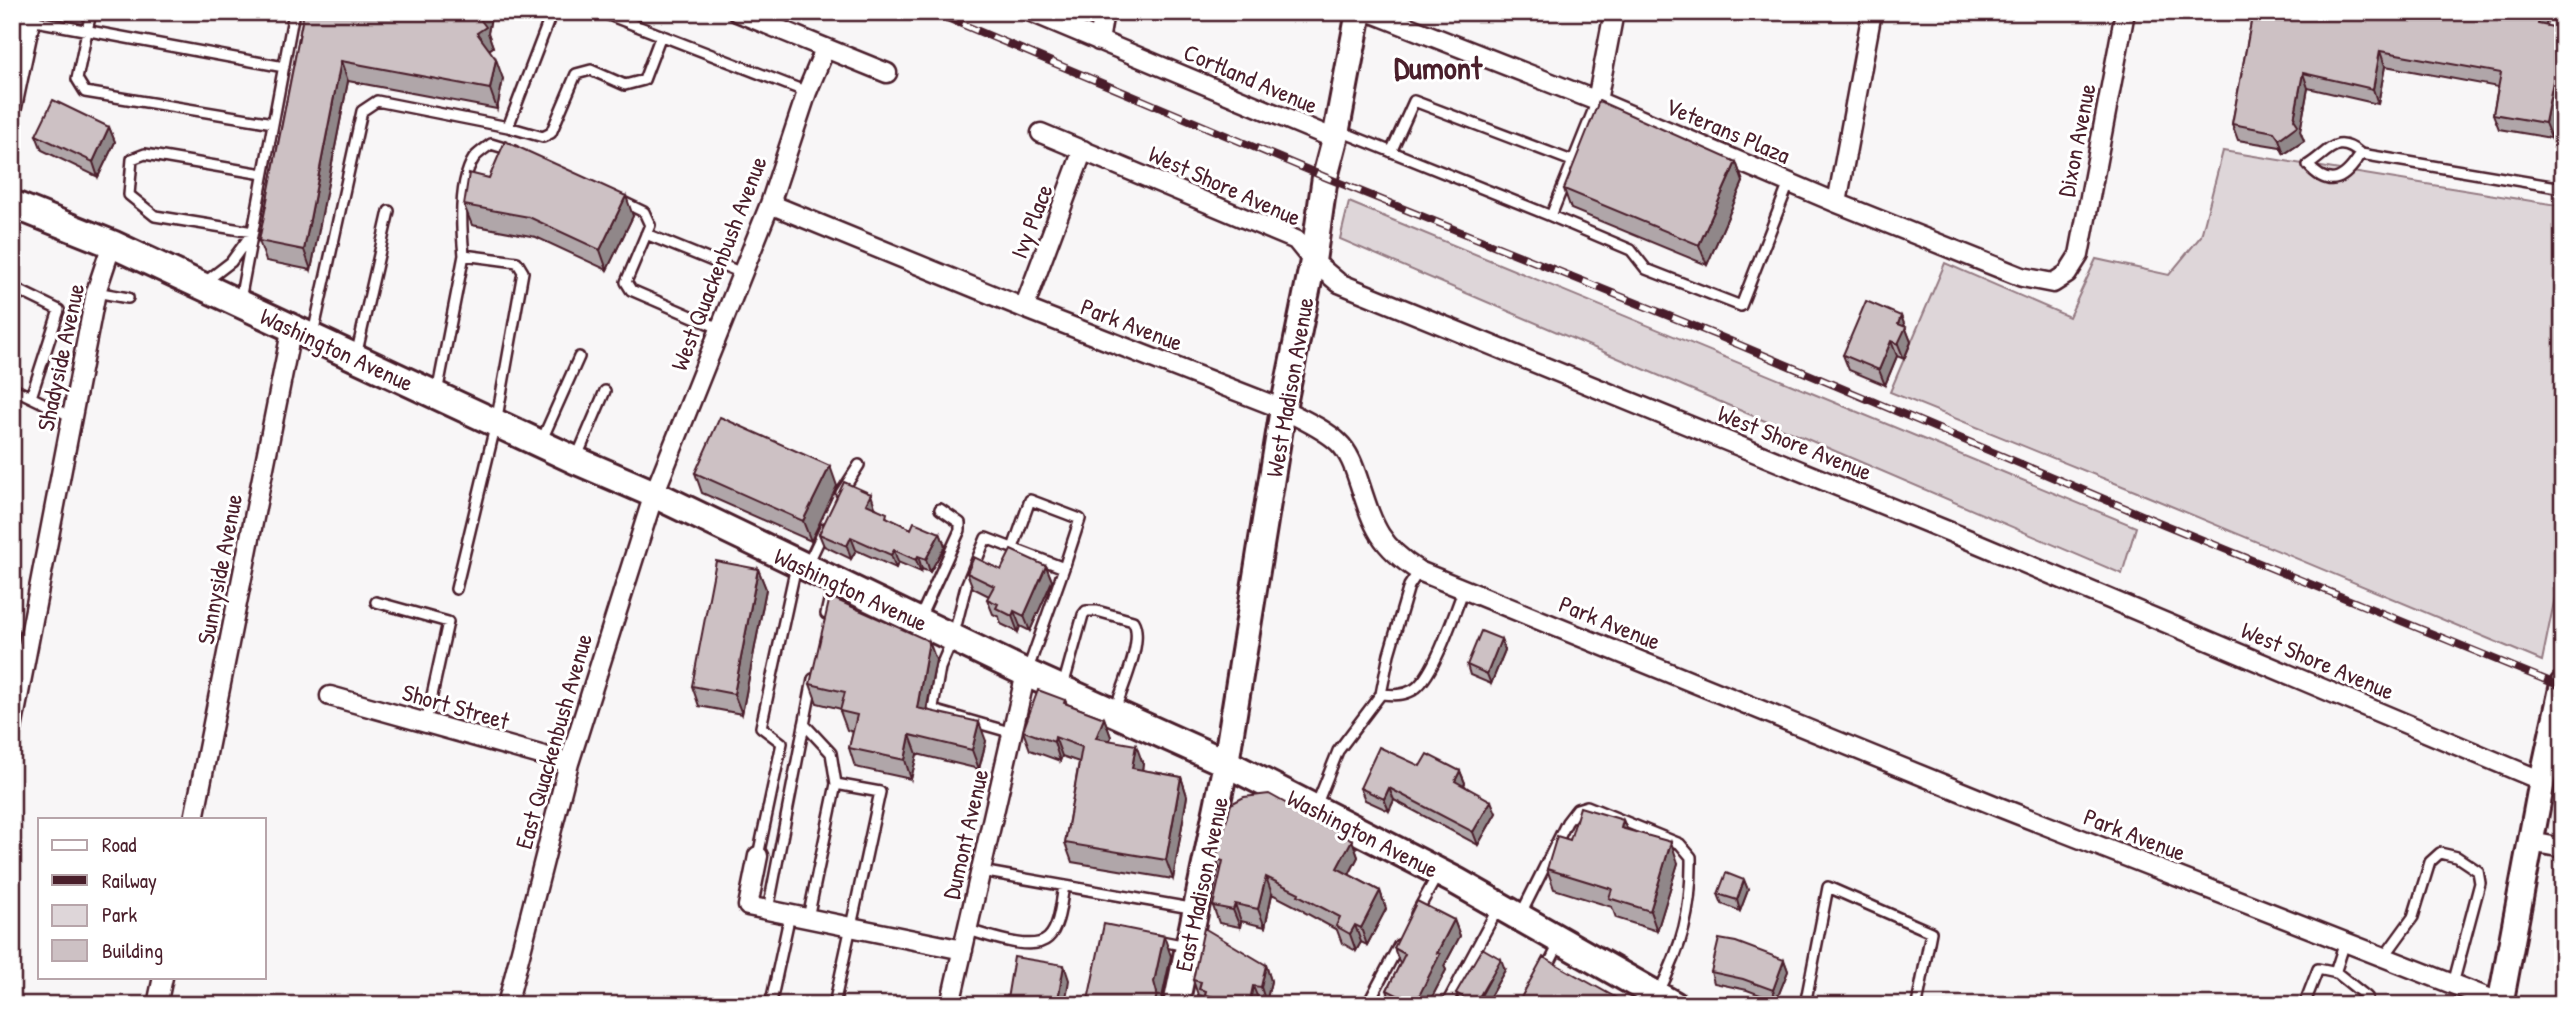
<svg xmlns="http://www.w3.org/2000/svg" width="2575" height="1017" font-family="'Patrick Hand',sans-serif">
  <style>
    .green { fill: #ded6d9; stroke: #947a82; stroke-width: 2 }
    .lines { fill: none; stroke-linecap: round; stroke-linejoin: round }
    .lane-casing { stroke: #4a1f2b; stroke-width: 14 }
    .street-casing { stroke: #4a1f2b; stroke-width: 23 }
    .secondary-casing { stroke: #4a1f2b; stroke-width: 30 }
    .primary-casing { stroke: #4a1f2b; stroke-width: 32 }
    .lane { stroke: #fff; stroke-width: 9 }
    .street { stroke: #fff; stroke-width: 18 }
    .secondary { stroke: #fff; stroke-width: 24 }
    .primary { stroke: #fff; stroke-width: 26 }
    .rail-casing { stroke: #4a1f2b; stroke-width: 8 }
    .rail { stroke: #fff; stroke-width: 5; stroke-dasharray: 16; stroke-linecap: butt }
    .wall { fill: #b0a6a9; stroke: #4a1f2b; stroke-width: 2 }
    .shaded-wall { fill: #908789; stroke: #4a1f2b; stroke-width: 2 }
    .building { fill: #cdc1c4; stroke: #4a1f2b; stroke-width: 2 }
    .labels { text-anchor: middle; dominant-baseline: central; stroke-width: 6; stroke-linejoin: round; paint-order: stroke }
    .street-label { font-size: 24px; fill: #4a1f2b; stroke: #fff }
    .district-label { font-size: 32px; font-weight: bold; fill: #4a1f2b; stroke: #fff }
  </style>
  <rect width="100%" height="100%" fill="#f8f6f7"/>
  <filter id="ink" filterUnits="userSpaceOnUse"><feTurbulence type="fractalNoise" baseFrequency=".0143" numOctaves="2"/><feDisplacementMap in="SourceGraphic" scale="14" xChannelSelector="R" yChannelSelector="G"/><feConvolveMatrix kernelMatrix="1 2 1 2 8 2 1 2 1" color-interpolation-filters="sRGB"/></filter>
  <g filter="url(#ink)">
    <!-- green -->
    <path class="green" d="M2223 151 2563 206V558L2542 661 2147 496 1890 392 1945 263 2069 317 2096 259 2169 275 2201 236Z
      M1349 202 2136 527 2122 574 1340 239Z"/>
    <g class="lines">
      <defs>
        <path id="lane" d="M91 12 77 79 85 92 273 123
          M601 12 807 92
          M30 20 284 67
          M508 127 552 12
          M1340 131 1551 216 1597 101
          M1391 152 1414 101 1572 161
          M2361 154C2346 178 2331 191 2308 165 2329 152 2336 133 2361 154L2563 188
          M619 200 644 212 650 225 626 282 631 290 719 328
          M1551 216 1631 250 1646 269 1741 306 1789 183
          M646 234 742 273
          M464 255C461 227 458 182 474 158 478 153 486 148 491 144L514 151
          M205 282 231 262 253 232 155 216 129 195 132 159 145 154 263 174
          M12 287 59 310 31 397
          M96 292 128 298
          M240 300 294 12
          M313 334 362 111 377 101 508 127 543 137 551 133 576 74 591 70 625 85 644 80 661 35
          M356 356 389 211
          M12 388 72 417
          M437 393 464 255 517 262 523 272 496 423 456 589
          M541 442 579 357
          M576 459 605 391
          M841 493 859 465
          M1013 548 1030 500 1080 519 1064 568
          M807 566 825 528
          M376 602 448 622 426 723
          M826 614 833 583
          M919 620 960 530V523L940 509
          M1063 686 1083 615 1086 611H1097L1133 621C1145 640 1121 690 1115 710
          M1381 694C1393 695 1402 696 1413 690 1434 678 1454 613 1464 589
          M804 724 831 753 836 784 808 918
          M1013 733 936 711 933 707 940 668 953 638 966 586 986 538 1064 568 1027 672
          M1316 806 1338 751 1381 694 1389 654 1409 586 1419 571
          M758 856 782 743 761 727 796 566
          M981 871 1196 909
          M768 910 813 679
          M1416 914 1438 874
          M1520 916 1567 822 1577 809 1587 806 1680 844 1691 857C1692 911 1682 946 1658 994
          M968 930C987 935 1032 953 1048 938 1060 927 1061 901 1064 886
          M1156 940 1187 946
          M2384 957 2413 917 2430 862 2440 853 2457 857 2478 871 2480 883 2453 984
          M1546 970 1560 942
          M2335 973 2345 942
          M771 1002 790 914
          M834 1005 880 792 836 784
          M1384 1005 1371 998 1399 945
          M1446 1005 1498 908
          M1805 1005 1828 887 1931 932 1917 1005
          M2304 1005 2318 969 2337 973 2367 997 2364 1005"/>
        <path id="street" d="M737 12 887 73
          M1031 12 1335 139
          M1370 12 1597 101 1837 203 2022 277 2053 283 2067 274 2079 255 2125 12
          M1099 41 1104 12
          M1597 101 1614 12
          M12 107 32 12
          M1041 133 1296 240 1313 261 1339 283 1960 536 2542 781
          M1837 203 1872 12
          M770 204 1024 308 1283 409C1301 419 1323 428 1338 442 1350 453 1355 470 1360 485 1374 528 1380 546 1419 571L1999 807 2501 1003
          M1024 308 1083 150
          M330 696 569 763
          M12 729 96 292 112 244
          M194 819 292 327
          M2531 842 2563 848
          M758 856 748 906 963 950
          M157 1005 163 977
          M507 1005 569 763 654 494 770 204 807 92 825 49
          M950 1005 1026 673"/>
        <path id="secondary" d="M1176 1005 1226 763 1283 409 1313 261 1325 177 1335 139 1359 12
          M2500 1005 2542 781 2563 684"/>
        <path id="primary" d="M12 204 112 244 575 460 654 494 1026 673 1226 763 1456 881 1674 1005"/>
      </defs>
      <!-- lane casing -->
      <use href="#lane" class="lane-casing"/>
      <!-- street casing -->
      <use href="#street" class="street-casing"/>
      <!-- secondary casing -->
      <use href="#secondary" class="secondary-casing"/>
      <!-- primary casing -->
      <use href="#primary" class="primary-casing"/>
      <!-- lane -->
      <use href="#lane" class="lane"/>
      <!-- street -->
      <use href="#street" class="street"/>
      <!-- secondary -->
      <use href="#secondary" class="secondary"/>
      <!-- primary -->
      <use href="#primary" class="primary"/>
      <defs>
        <path id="rail" d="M933 12 1325 177 1716 335 2156 521 2563 687"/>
      </defs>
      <!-- rail casing -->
      <use href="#rail" class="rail-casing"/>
      <!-- rail -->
      <use href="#rail" class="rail"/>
    </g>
    <!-- wall -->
    <path class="wall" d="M304 12H492L488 33 493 47 489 50 503 79 497 109 348 81 311 270 266 261 259 241Z
      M2253 12H2548L2546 26 2563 29V74L2551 138 2499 129 2493 114 2498 87 2385 66 2378 104 2308 88 2300 131 2304 141 2284 154 2280 147 2238 140 2232 124Z
      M109 127 115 142 98 177 42 150 36 135Z
      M1736 162 1743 182 1707 265 1571 209 1564 189Z
      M464 205 633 216 607 270 536 237 472 225Z
      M1901 316 1911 342 1904 359 1897 356 1885 385 1849 370 1843 355Z
      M695 473 837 486 811 541 702 493Z
      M875 507 889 519 911 529 940 533 945 546 930 572 922 569 921 572 898 562 896 568 856 550 851 559 824 546 819 534Z
      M1046 566 1052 581 1030 631 1020 626 1018 632 1001 624 999 617 993 614 987 599 989 596 973 588 967 573Z
      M758 569 766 589 742 714 699 706 692 686Z
      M1501 639 1505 650 1491 684 1470 675 1467 665Z
      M936 660 927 710 986 741 979 769 917 754 911 779 855 767 849 748 853 732 847 730 840 711 841 709 817 703 810 684Z
      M1065 700 1067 704 1104 718 1111 737 1109 741 1143 764 1142 770 1181 777 1187 796 1173 879 1072 862 1065 843 1079 762 1062 756 1060 761 1030 750 1023 731Z
      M1420 766 1460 771 1465 783 1464 785 1496 813 1478 845 1394 800 1389 811 1365 800 1360 788Z
      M1623 820 1627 829 1678 863 1657 931 1616 918 1612 907 1554 889 1547 869 1570 840Z
      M1352 840 1358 857 1349 875 1380 891 1386 909 1367 945 1361 942 1356 951 1342 943 1337 930 1304 912 1303 910 1272 894 1265 927 1241 921 1240 927 1219 923 1213 906 1221 871 1216 859Z
      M1744 880 1748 890 1740 911 1722 904 1718 894Z
      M1454 920 1460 936 1444 966 1446 970 1428 1005H1392L1387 990 1400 964 1394 948Z
      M1171 956 1161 1002 1162 1005H1087Z
      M1784 960 1788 971 1776 1001 1747 990 1714 983 1711 972Z
      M1266 965 1271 981 1266 1003 1259 1001 1258 1005 1205 1004 1202 996 1198 995 1193 980Z
      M1505 970 1485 1005H1462L1460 1003 1456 993Z"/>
    <!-- shaded-wall -->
    <path class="shaded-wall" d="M481 12H492L488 33 493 47 484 53 477 33Z
      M2540 12H2548L2544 40 2538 24Z
      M2563 29V74L2551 138 2545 123Z
      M2380 51 2385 66 2378 104 2373 89Z
      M496 59 503 79 497 109 490 89Z
      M341 61 348 81 311 270 304 250Z
      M2303 73 2308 88 2300 131 2304 141 2284 154 2279 139 2294 119Z
      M109 127 115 142 98 177 93 162Z
      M1736 162 1743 182 1707 265 1699 245Z
      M626 196 633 216 607 270 600 250Z
      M1901 316 1911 342 1904 359 1898 344V324Z
      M1891 341 1897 356 1885 385 1879 370Z
      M830 466 837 486 811 541 803 521Z
      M871 494 875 507 871 516 866 504Z
      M940 533 945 546 930 572 926 559Z
      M851 537 856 550 851 559 847 546Z
      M894 550 898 562 896 568 891 555Z
      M918 556 922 569 921 572 916 560Z
      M1046 566 1052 581 1030 631 1024 616Z
      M758 569 766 589 742 714 734 694Z
      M1014 611 1020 626 1018 632 1012 616Z
      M1501 639 1505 650 1491 684 1487 674Z
      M929 641 936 660 923 727 917 708Z
      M1104 718 1111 737 1103 757 1096 738Z
      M979 722 986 741 979 769 972 750Z
      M910 735 917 754 911 779 905 760Z
      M1055 737 1062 756 1060 761 1054 742Z
      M1136 745 1143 764 1139 787 1132 768Z
      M1460 771 1465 783 1460 793 1455 781Z
      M1181 777 1187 796 1173 879 1166 860Z
      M1389 788 1394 800 1389 811 1384 799Z
      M1491 801 1496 813 1478 845 1473 832Z
      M1623 820 1631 840 1621 828Z
      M1352 840 1358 857 1343 886 1337 868Z
      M1671 842 1678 863 1657 931 1650 911Z
      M1266 877 1272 894 1265 927 1258 909Z
      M1744 880 1748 890 1740 911 1737 900Z
      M1380 891 1386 909 1367 945 1361 928Z
      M1235 904 1241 921 1240 927 1233 910Z
      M1454 920 1460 936 1444 966 1446 970 1428 1005H1415L1437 953Z
      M1355 925 1361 942 1356 951 1350 934Z
      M1164 936 1171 956 1161 1002 1162 1005H1155L1154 982Z
      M1501 959 1505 970 1485 1005H1476Z
      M1784 960 1788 971 1776 1001 1773 990Z
      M1064 965 1069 980 1065 1005H1057Z
      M1266 965 1271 981 1266 1003 1261 987Z
      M1253 986 1259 1001 1258 1005H1249Z"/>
    <!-- building -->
    <path class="building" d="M304 12H481L480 19 486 27 477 33 496 59 490 89 341 61 304 250 259 241Z
      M2253 12H2540L2538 24 2563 29 2545 123 2493 114 2501 73 2380 51 2373 89 2303 73 2294 119 2298 125 2279 139 2274 132 2232 124Z
      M53 100 109 127 93 162 36 135Z
      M1599 101 1736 162 1699 245 1564 189Z
      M505 141 626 196 600 250 529 217 464 205 469 173 489 178Z
      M1866 301 1901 316 1898 324 1906 327 1898 344 1891 341 1879 370 1843 355Z
      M720 417 830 466 803 521 695 473Z
      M844 482 871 494 866 504 887 513 886 517 911 529 914 522 940 533 926 559 918 556 916 560 894 550 891 555 851 537 847 546 819 534Z
      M1011 550 1046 566 1024 616 1014 611 1012 616 996 608 998 604 987 599 994 586 967 573 974 557 1001 570Z
      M716 561 758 569 734 694 692 686Z
      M830 597 929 641 917 708 979 722 972 750 910 735 905 760 849 748 857 715 840 711 845 692 810 684Z
      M1481 631 1501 639 1487 674 1467 665Z
      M1038 690 1065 700 1064 703 1104 718 1096 738 1136 745 1132 768 1181 777 1166 860 1065 843 1082 747 1055 737 1054 742 1023 731Z
      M1379 747 1420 766 1427 754 1460 771 1455 781 1491 801 1473 832 1389 788 1384 799 1360 788Z
      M1269 794 1352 840 1337 868 1380 891 1361 928 1355 925 1350 934 1336 926 1340 917 1298 895 1299 893 1266 877 1258 909 1235 904 1233 910 1213 906 1223 861 1216 859 1231 804 1244 797Z
      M1580 807 1623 820 1621 828 1671 842 1650 911 1609 898 1612 889 1547 869 1557 836 1570 840Z
      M1726 873 1744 880 1737 900 1718 894Z
      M1417 901 1454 920 1437 953 1440 954 1415 1004 1387 990 1405 954 1394 948Z
      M1104 924 1164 936 1154 982 1157 993 1155 1003 1145 1001V1005H1087Z
      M1204 928 1266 965 1261 987 1253 986 1249 1005 1205 995 1206 991 1199 989 1201 982 1193 980Z
      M1719 939 1736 942 1784 960 1773 990 1743 979 1711 972Z
      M1482 948 1501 959 1475 1004 1456 993Z
      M1014 957 1064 965 1057 1005H1006Z
      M1543 957 1629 1005H1517Z"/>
  </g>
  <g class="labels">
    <!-- street labels -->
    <g class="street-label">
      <text transform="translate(1251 78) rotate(23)">Cortland Avenue</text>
      <text transform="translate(1728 130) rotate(23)">Veterans Plaza</text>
      <text transform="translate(2076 140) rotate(-79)">Dixon Avenue</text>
      <text transform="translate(1225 185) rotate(24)">West Shore Avenue</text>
      <text transform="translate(1031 221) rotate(-69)">Ivy Place</text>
      <text transform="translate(718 263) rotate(-69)">West Quackenbush Avenue</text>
      <text transform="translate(1132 324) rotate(21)">Park Avenue</text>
      <text transform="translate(337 349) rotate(25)">Washington Avenue</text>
      <text transform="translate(60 357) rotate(-78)">Shadyside Avenue</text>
      <text transform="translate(1289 387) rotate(-80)">West Madison Avenue</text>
      <text transform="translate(1795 442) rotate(22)">West Shore Avenue</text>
      <text transform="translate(219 569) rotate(-79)">Sunnyside Avenue</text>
      <text transform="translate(851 589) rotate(25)">Washington Avenue</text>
      <text transform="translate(1610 622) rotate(22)">Park Avenue</text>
      <text transform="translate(2318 660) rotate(23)">West Shore Avenue</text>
      <text transform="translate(456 706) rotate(16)">Short Street</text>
      <text transform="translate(553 741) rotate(-74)">East Quackenbush Avenue</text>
      <text transform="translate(1363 833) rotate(27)">Washington Avenue</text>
      <text transform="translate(965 834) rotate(-77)">Dumont Avenue</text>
      <text transform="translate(2135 834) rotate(21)">Park Avenue</text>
      <text transform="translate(1201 884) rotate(-78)">East Madison Avenue</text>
    </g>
    <!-- district labels -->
    <g class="district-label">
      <text x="1438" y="67">Dumont</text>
    </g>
  </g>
  <!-- margin -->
  <rect width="2575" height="1017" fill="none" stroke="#fff" stroke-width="42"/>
  <rect x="21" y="21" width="2533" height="975" fill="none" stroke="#4a1f2b" stroke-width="2.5" filter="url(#ink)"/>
  <!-- legend -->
  <rect x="38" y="818" width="228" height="161" fill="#ffffff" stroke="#b7a5aa" stroke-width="2"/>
  <rect x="52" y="840" width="35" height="10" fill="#ffffff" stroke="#b7a5aa" stroke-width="2"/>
  <text x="102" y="852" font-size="21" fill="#4a1f2b">Road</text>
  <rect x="52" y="875" width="35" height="10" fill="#4a1f2b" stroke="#b7a5aa" stroke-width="2"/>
  <text x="102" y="888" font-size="21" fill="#4a1f2b">Railway</text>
  <rect x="52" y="905" width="35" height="21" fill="#ded6d9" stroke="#b7a5aa" stroke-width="2"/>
  <text x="102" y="922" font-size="21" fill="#4a1f2b">Park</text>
  <rect x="52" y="940" width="35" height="21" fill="#cdc1c4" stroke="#b7a5aa" stroke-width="2"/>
  <text x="102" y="958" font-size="21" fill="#4a1f2b">Building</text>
</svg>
